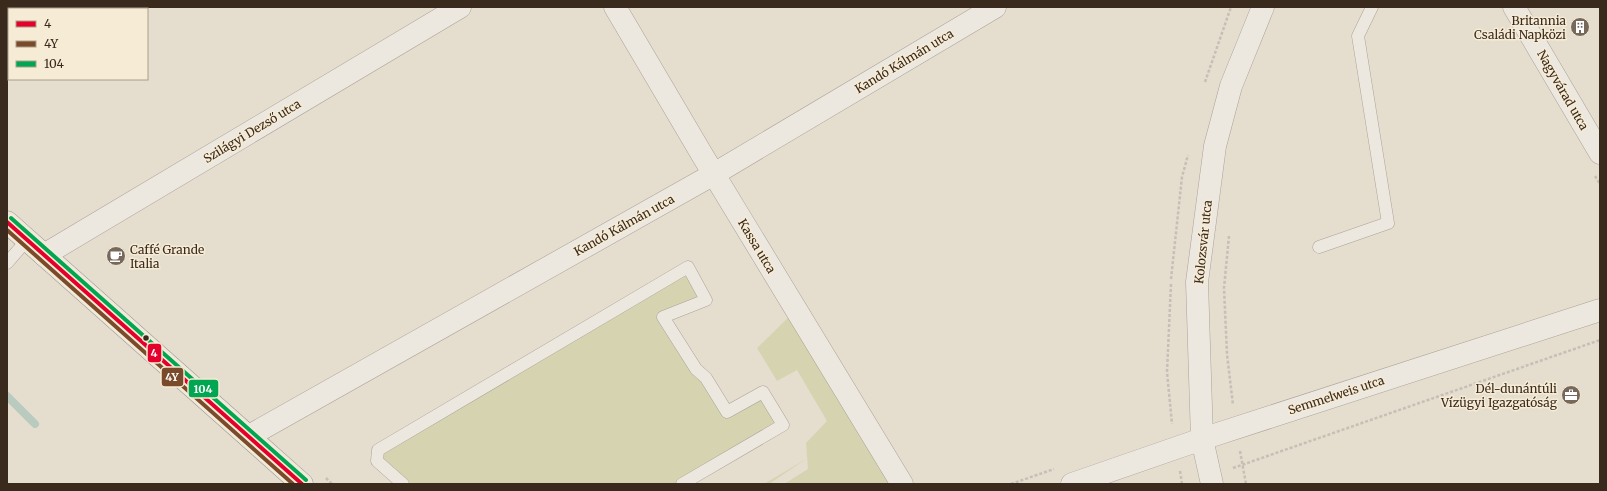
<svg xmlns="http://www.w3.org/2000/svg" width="1607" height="491" font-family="Merriweather,serif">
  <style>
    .green { fill: #d6d4b0 }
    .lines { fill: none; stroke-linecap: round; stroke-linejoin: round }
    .stream { stroke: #b9cabf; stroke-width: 8 }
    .lane-casing { stroke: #aaa297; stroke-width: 13 }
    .street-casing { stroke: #aaa297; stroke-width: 23 }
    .secondary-casing { stroke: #9a9286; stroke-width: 23 }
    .path { stroke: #c6bfb6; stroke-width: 2.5; stroke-dasharray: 3 2; stroke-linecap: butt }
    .lane { stroke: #ede8df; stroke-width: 12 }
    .street { stroke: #ede8df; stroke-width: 22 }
    .secondary { stroke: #ede8df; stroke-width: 22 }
    .bus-1-casing { stroke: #f6ebd4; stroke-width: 7 }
    .bus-2-casing { stroke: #f6ebd4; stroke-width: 7 }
    .bus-3-casing { stroke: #f6ebd4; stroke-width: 7 }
    .bus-1 { stroke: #e4002b; stroke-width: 4 }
    .bus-2 { stroke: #7a4b2a; stroke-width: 4 }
    .bus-3 { stroke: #00a651; stroke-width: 4 }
    .bus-dot { fill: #3a2a1e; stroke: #f6ebd4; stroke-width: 1.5 }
    .labels { text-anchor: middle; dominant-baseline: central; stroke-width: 3; stroke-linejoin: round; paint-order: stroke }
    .poi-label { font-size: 12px; fill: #3a2a1e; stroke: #f6ebd4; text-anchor: end }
    .street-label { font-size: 12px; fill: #3a2a1e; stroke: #f6ebd4 }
    .line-badge { stroke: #f6ebd4; stroke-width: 1.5 }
    .badge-label { font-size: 11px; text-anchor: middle; font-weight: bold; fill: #fff }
  </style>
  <rect width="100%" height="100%" fill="#e5ddce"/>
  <!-- green -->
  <path class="green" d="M688 267 706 300 664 317 727 412 763 392 783 425 682 484H403L377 461 378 450Z
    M796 310 902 484H784L808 469 806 443 827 421 797 370 777 381 757 348Z
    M806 459 769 484H764Z"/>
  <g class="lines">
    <!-- stream -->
    <path class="stream" d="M7 396 35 424"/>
    <defs>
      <path id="lane" d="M1319 247 1388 223 1358 36 1372 7
        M7 263 27 240
        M403 484 377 461 378 450 688 267 706 300 663 317 696 369 706 378 727 412 763 392 783 425 682 484"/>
      <path id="street" d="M615 7 704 158 902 484
        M1514 7 1600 153
        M44 255 460 7
        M249 436 714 174 995 7
        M1072 484 1202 439 1600 310
        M1212 484 1202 439 1197 282 1215 146 1231 86 1263 7"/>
      <path id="secondary" d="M7 222 302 484"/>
    </defs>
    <!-- lane casing -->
    <use href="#lane" class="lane-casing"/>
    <!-- street casing -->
    <use href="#street" class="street-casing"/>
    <!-- secondary casing -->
    <use href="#secondary" class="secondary-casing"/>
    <!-- path -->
    <path class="path" d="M1205 82 1231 7
      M1595 176 1600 184
      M1229 236 1224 288 1227 354 1233 405
      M1171 279 1182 177 1188 155
      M1171 284 1167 372 1172 424
      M1240 451 1246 484
      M1233 468 1600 340
      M1180 471 1182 484
      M326 478 332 484
      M1011 484 1054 469"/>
    <!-- lane -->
    <use href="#lane" class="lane"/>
    <!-- street -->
    <use href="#street" class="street"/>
    <!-- secondary -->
    <use href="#secondary" class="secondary"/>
    <defs>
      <path id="bus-1" d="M7 222 302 484"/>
      <path id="bus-2" d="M7 230 293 484"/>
      <path id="bus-3" d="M11 218 306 480"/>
    </defs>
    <!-- bus-1 casing -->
    <use href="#bus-1" class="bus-1-casing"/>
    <!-- bus-2 casing -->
    <use href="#bus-2" class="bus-2-casing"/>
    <!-- bus-3 casing -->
    <use href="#bus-3" class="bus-3-casing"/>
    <!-- bus-1 -->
    <use href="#bus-1" class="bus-1"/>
    <!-- bus-2 -->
    <use href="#bus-2" class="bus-2"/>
    <!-- bus-3 -->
    <use href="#bus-3" class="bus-3"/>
  </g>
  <!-- icons -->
  <defs>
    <symbol id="building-disc" viewBox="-11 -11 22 22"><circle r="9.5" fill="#76695c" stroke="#f6ebd4"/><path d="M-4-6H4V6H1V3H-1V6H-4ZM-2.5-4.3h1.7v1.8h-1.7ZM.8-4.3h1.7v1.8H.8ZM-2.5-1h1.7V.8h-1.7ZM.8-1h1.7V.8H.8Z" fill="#fff"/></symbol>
    <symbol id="cafe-disc" viewBox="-11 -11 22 22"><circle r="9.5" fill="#76695c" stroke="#f6ebd4"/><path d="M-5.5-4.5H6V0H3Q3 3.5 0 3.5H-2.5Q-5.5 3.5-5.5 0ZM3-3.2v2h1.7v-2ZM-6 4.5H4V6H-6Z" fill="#fff"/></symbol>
    <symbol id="office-disc" viewBox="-11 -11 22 22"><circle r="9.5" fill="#76695c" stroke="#f6ebd4"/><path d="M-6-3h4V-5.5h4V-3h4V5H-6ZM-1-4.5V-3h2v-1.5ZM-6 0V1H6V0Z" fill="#fff"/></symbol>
  </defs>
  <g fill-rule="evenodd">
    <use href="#building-disc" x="1569" y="16" width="22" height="22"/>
    <use href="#cafe-disc" x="105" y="245" width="22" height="22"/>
    <use href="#office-disc" x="1560" y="384" width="22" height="22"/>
  </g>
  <!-- markers -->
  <circle class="bus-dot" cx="146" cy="338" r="3.5"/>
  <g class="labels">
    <!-- poi labels -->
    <g class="poi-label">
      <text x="1566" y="20">Britannia<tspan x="1566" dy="14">Családi Napközi</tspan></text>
      <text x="130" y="249" text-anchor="start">Caffé Grande<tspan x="130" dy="14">Italia</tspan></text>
      <text x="1557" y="388">Dél-dunántúli<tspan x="1557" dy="14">Vízügyi Igazgatóság</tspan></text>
    </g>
    <!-- street labels -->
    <g class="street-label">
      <text transform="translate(904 61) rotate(-31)">Kandó Kálmán utca</text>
      <text transform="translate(1563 90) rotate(60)">Nagyvárad utca</text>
      <text transform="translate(252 131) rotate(-31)">Szilágyi Dezső utca</text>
      <text transform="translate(624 225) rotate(-29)">Kandó Kálmán utca</text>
      <text transform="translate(1203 242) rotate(-84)">Kolozsvár utca</text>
      <text transform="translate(757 246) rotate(59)">Kassa utca</text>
      <text transform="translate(1336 395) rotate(-18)">Semmelweis utca</text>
    </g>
  </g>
  <g class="line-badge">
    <rect x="147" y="343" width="15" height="20" rx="4" fill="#e4002b"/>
    <rect x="161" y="367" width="23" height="20" rx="4" fill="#7a4b2a"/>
    <rect x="188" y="379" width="31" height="19" rx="4" fill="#00a651"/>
  </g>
  <g class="badge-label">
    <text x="154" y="357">4</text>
    <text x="172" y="381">4Y</text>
    <text x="203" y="393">104</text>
  </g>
  <!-- border -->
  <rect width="1607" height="491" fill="none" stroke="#3a2a1e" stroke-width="16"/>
  <!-- legend -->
  <rect x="8" y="8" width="140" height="72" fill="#f6ebd4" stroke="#ab9e8b"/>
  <rect x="16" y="21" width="20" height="6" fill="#e4002b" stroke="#ab9e8b"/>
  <text x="44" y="28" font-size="12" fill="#3a2a1e">4</text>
  <rect x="16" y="41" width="20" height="6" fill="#7a4b2a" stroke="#ab9e8b"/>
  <text x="44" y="48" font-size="12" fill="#3a2a1e">4Y</text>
  <rect x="16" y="61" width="20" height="6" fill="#00a651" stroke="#ab9e8b"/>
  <text x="44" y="68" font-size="12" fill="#3a2a1e">104</text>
</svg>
